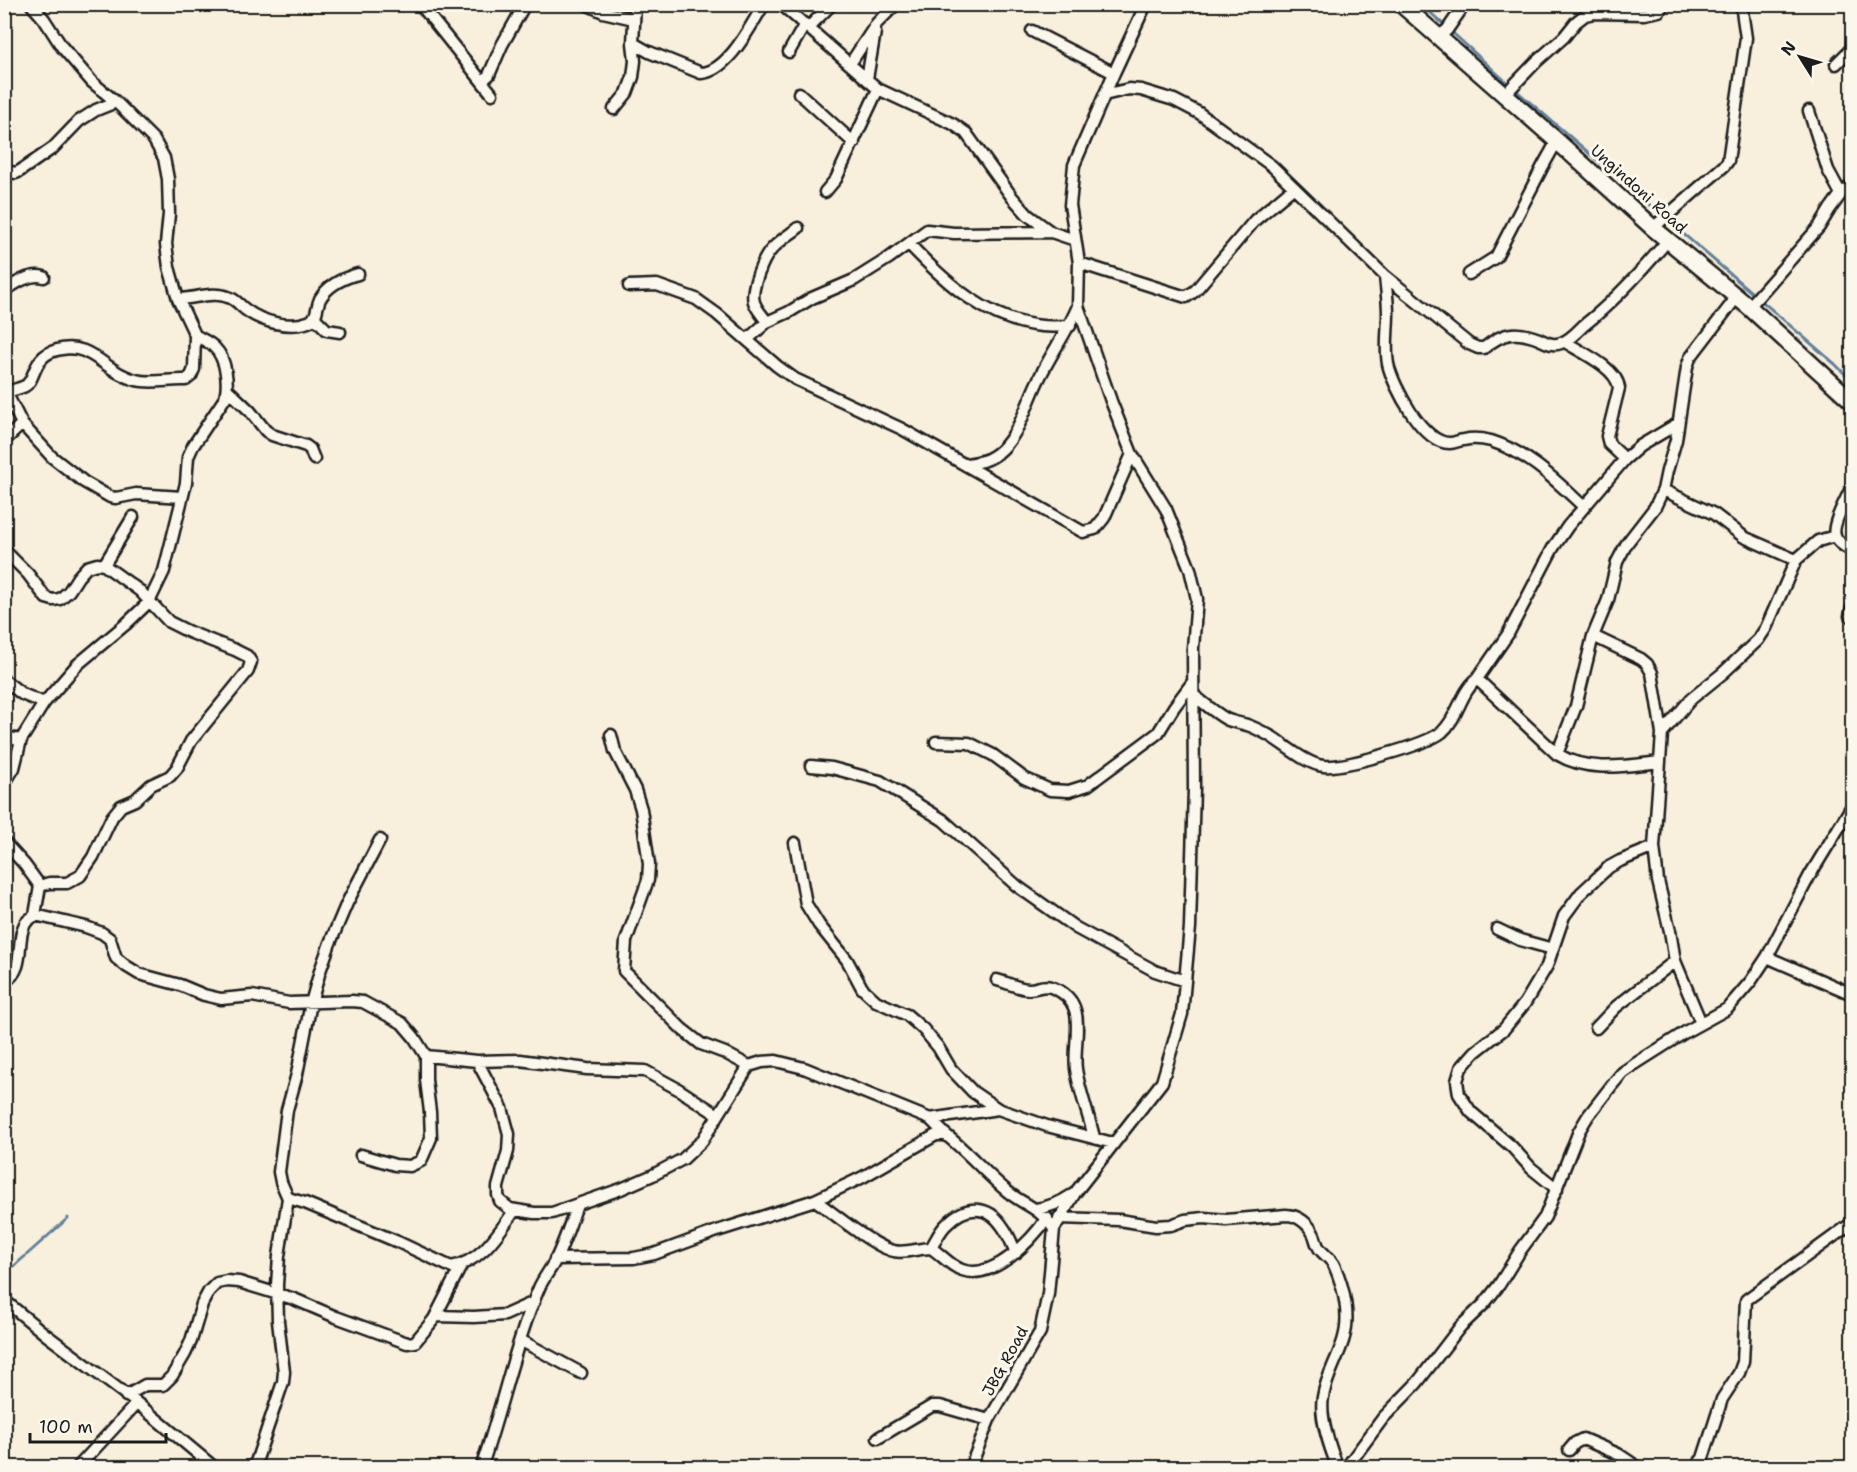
<svg xmlns="http://www.w3.org/2000/svg" width="1857" height="1472" font-family="'Shantell Sans',sans-serif">
  <style>
    .lines { fill: none; stroke-linecap: round; stroke-linejoin: round }
    .stream { stroke: #64809b; stroke-width: 3 }
    .minor-casing { stroke: #1c1c1c; stroke-width: 15 }
    .secondary-casing { stroke: #1c1c1c; stroke-width: 20 }
    .minor { stroke: #fbf7ec; stroke-width: 10 }
    .secondary { stroke: #fbf7ec; stroke-width: 15 }
    .labels { text-anchor: middle; dominant-baseline: central; stroke-width: 6; stroke-linejoin: round; paint-order: stroke }
    .street-label { font-size: 16px; fill: #1c1c1c; stroke: #fbf7ec }
  </style>
  <rect width="100%" height="100%" fill="#f8f0dd"/>
  <filter id="ink" filterUnits="userSpaceOnUse"><feTurbulence type="fractalNoise" baseFrequency=".0167" numOctaves="2"/><feDisplacementMap in="SourceGraphic" scale="12" xChannelSelector="R" yChannelSelector="G"/><feConvolveMatrix kernelMatrix="1 2 1 2 8 2 1 2 1" color-interpolation-filters="sRGB"/></filter>
  <g filter="url(#ink)">
    <g class="lines">
      <!-- stream -->
      <path class="stream" d="M1421 4 1512 87 1835 364 1852 381
        M4 1275 68 1218"/>
      <defs>
        <path id="minor" d="M420 4 492 94
          M586 4 603 12 634 19
          M781 4 878 89 953 124 966 133 1012 197 1028 215 1051 232 1075 240
          M809 27 832 4
          M1032 31 1114 73
          M1438 37 1447 30 1465 4
          M633 43 649 52 701 73C728 72 751 25 764 4
          M789 52 805 24
          M850 64 877 23 896 4
          M1836 64 1852 48
          M867 79 875 32
          M482 81 489 75 502 45 525 4
          M799 93 854 143
          M1104 95 1129 89 1141 90 1174 100 1199 113 1272 166 1385 276 1469 344 1478 348H1484C1503 332 1516 330 1539 339 1547 343 1553 346 1561 343 1570 340 1577 332 1583 326 1615 301 1642 271 1668 240
          M1506 95 1512 87 1536 62 1564 37 1576 22 1585 15 1594 13 1644 14 1659 11 1664 4
          M614 109 627 93 633 77 635 61 633 43 635 4
          M1809 111 1828 170 1841 194
          M4 171 16 173 20 171 53 148 79 121 96 110 116 102
          M825 192 836 179 878 89
          M1653 228 1724 166 1728 161 1746 38 1741 4
          M909 244C945 282 987 321 1042 326 1051 327 1060 326 1070 326
          M1079 263 1186 297 1195 291 1255 220 1293 188
          M1469 274 1496 257 1543 166 1557 141
          M1385 276C1386 288 1388 301 1388 313 1388 330 1385 347 1388 364 1393 386 1423 444 1450 443 1455 443 1459 440 1464 440 1472 438 1483 439 1491 441 1529 453 1556 481 1584 507
          M629 286 657 285 696 299 717 314 777 366 795 379 902 429 1083 532 1095 529 1104 518 1132 454
          M4 291C16 283 30 273 44 277
          M178 299C194 299 213 291 228 297 236 299 240 306 246 310 262 322 289 329 308 322 318 319 316 307 320 299 328 285 343 278 358 274
          M1749 307 1819 227 1830 209 1841 194 1852 185
          M315 318 327 330 340 332
          M767 322C763 316 756 309 754 302 750 290 763 258 772 249 779 241 789 235 798 228
          M748 339 767 322 789 312 812 298 854 280 889 258 927 230 954 233 1051 232
          M1565 342C1581 352 1617 368 1619 388L1607 436 1609 444 1625 459
          M4 388 22 424 4 441
          M227 389 250 411 266 431 272 435 306 446 310 449 314 459
          M7 392C12 390 19 389 25 386 36 380 32 356 57 350 91 340 105 373 136 380 152 384 170 379 186 380L191 376 194 369 195 335 178 299 169 267 166 244 169 214 168 179 164 158 154 140 116 102 92 82 62 47 44 19 31 4
          M22 424 52 457 84 482 110 497 116 498 136 494 182 497
          M966 464C983 462 994 459 1006 445 1021 427 1027 404 1037 383 1049 356 1067 333 1078 306
          M1852 486C1848 496 1831 525 1835 535 1837 543 1846 547 1852 551
          M1663 490 1714 514 1744 537 1796 560 1818 541 1835 536
          M4 550 28 574 46 598 53 600 60 599 69 591 78 577 87 567 97 564 104 565 140 591 169 622 189 632 235 650 247 656 251 662 248 671 191 741 177 768 170 776 151 785 135 800 121 806 112 817 93 857 80 876 67 883H49L40 886 35 915
          M104 565 133 517
          M1850 616 1852 608
          M1593 636 1641 659 1647 664 1652 673 1662 733 1654 847 1658 881 1670 931 1675 961 1701 1023
          M1477 679 1557 754C1588 773 1625 766 1660 762
          M4 680 22 694 44 703
          M1192 694C1203 702 1214 712 1226 719 1232 722 1240 723 1247 725 1256 728 1265 733 1272 737 1286 746 1308 765 1324 766 1344 768 1426 745 1442 732 1458 718 1460 693 1477 679L1508 634 1553 548 1568 526 1625 459 1640 446 1677 424
          M1662 733 1691 699 1723 673 1758 640 1766 628 1796 560
          M611 735 615 751 635 790 641 809 649 864 648 880 626 941 624 971 682 1029 701 1044 725 1053 749 1066
          M4 737 21 740
          M936 742 969 743 993 755 1024 778 1050 790 1069 791 1088 785 1158 733 1174 707 1192 683
          M1557 754 1576 706 1593 636 1608 600 1617 562 1627 543 1655 507 1663 490 1667 471 1676 440 1687 367 1690 358 1736 298
          M811 766 832 768 880 781 943 820 1017 886 1076 928 1155 971 1185 981
          M4 784 14 768 21 740 44 703 77 665 126 624 149 602 164 571 186 483 188 457 193 446 225 398C229 383 226 359 215 348 210 342 201 339 195 335
          M4 842 24 864 40 886
          M795 843 806 904 819 925 847 960 862 988 876 1001 907 1015 923 1029 938 1047 951 1069 973 1092 998 1109 1047 1126 1113 1143
          M1497 929 1520 940 1553 949
          M1767 957 1852 994
          M997 980C1005 982 1020 989 1029 989 1037 989 1043 984 1051 987 1091 1001 1072 1040 1076 1069 1079 1090 1089 1116 1094 1137
          M4 982C27 969 15 941 25 924 27 920 32 918 35 915L86 927 102 933 110 939 116 958 126 966 139 974 180 985 204 995 221 999 252 996 289 1003 352 1001 363 1002 402 1023 414 1037 426 1056V1080L430 1112 431 1138 421 1161 410 1166 395 1165 361 1155
          M1596 1028 1616 1007 1675 961
          M426 1056 477 1061 520 1060 587 1069 645 1071 678 1089 718 1115
          M477 1061 502 1108 509 1134 508 1151 498 1187V1195L500 1201 510 1209 534 1213H552L621 1189 653 1175 683 1159 702 1141 749 1066 762 1062 776 1061 804 1068 930 1119 946 1135
          M930 1119 998 1109
          M1557 1189 1531 1168 1512 1147 1471 1112 1459 1094 1457 1081 1461 1068 1475 1052 1504 1029 1525 1003 1547 966 1564 916 1581 893 1609 867 1620 861 1654 847
          M288 1198 305 1203 398 1242 451 1267C482 1262 498 1233 515 1210
          M815 1200C833 1213 874 1247 894 1251 905 1254 919 1248 931 1248 942 1255 950 1266 962 1270 993 1281 1031 1241 1047 1218
          M1036 1209C1050 1207 1060 1203 1072 1195
          M1059 1218 1119 1220 1156 1226 1171 1225 1185 1220 1204 1218 1226 1220 1286 1215C1298 1215 1309 1224 1314 1235 1316 1239 1316 1244 1319 1248 1323 1254 1330 1258 1334 1265 1344 1287 1351 1317 1343 1341 1337 1360 1326 1377 1323 1397 1319 1418 1330 1448 1338 1468
          M931 1248C936 1240 940 1230 947 1224 965 1205 988 1204 1003 1227 1009 1235 1012 1244 1016 1253
          M555 1259 634 1258 654 1254 717 1231 815 1200 863 1177 936 1135H946C968 1152 986 1174 1008 1192 1027 1207 1039 1207 1054 1229
          M4 1300 45 1334 137 1403 215 1468
          M436 1316 474 1317 505 1315 534 1302
          M520 1340 581 1373
          M126 1396 145 1385H163L172 1376 185 1354 191 1341 202 1304 209 1291 217 1283 227 1281 239 1282 294 1299 336 1317 407 1343 415 1342 434 1319 461 1266
          M878 1438 932 1406H940L989 1420
          M1569 1450 1575 1443 1583 1439 1618 1454 1639 1468
          M77 1468 137 1403
          M254 1468 283 1382 284 1372 278 1321 277 1285 279 1256 288 1198 281 1182 279 1172 287 1110 297 1074 311 1003 320 971 330 943 347 903 380 840
          M481 1468C502 1408 514 1346 539 1288 543 1279 550 1270 555 1261 564 1243 570 1224 577 1205
          M970 1468 989 1420 1040 1332 1048 1294 1054 1229 1075 1193 1162 1082 1182 1014 1190 927 1194 788 1193 648 1197 599 1190 569 1166 509 1132 454 1111 401 1078 306 1079 263 1070 205 1074 165 1114 73 1146 4
          M1346 1468 1383 1418 1417 1383 1460 1327 1484 1304 1499 1285 1520 1251 1545 1217 1579 1131 1588 1116 1612 1085 1622 1073 1635 1064 1687 1031 1727 1009 1751 981 1767 957 1810 875 1852 806
          M1695 1468 1703 1458 1722 1399 1739 1373 1743 1362 1746 1300 1852 1223"/>
        <path id="secondary" d="M1401 4 1557 141 1653 228 1749 307 1852 401"/>
      </defs>
      <!-- minor casing -->
      <use href="#minor" class="minor-casing"/>
      <!-- secondary casing -->
      <use href="#secondary" class="secondary-casing"/>
      <!-- minor -->
      <use href="#minor" class="minor"/>
      <!-- secondary -->
      <use href="#secondary" class="secondary"/>
    </g>
  </g>
  <g class="labels">
    <!-- street labels -->
    <g class="street-label">
      <text transform="translate(1639 189) rotate(42)">Ungindoni Road</text>
      <text transform="translate(1005 1361) rotate(-61)">JBG Road</text>
    </g>
  </g>
  <!-- margin -->
  <rect width="1857" height="1472" fill="none" stroke="#fbf7ec" stroke-width="24"/>
  <rect x="12" y="12" width="1833" height="1448" fill="none" stroke="#1c1c1c" stroke-width="2" filter="url(#ink)"/>
  <!-- north arrow -->
  <g transform="translate(1800 57) rotate(307)" stroke="#fbf7ec" stroke-width="4.5" paint-order="stroke">
  <path d="M0-4.5L10 22L0 15L-10 22Z" fill="#1c1c1c"/>
  <text y="-9" font-size="16" font-weight="bold" text-anchor="middle" fill="#1c1c1c">N</text>
  </g>
  <!-- scale -->
  <path d="M30 1433v9h136v-9" fill="none" stroke="#1c1c1c" stroke-width="3"/>
  <text x="39" y="1433" font-size="18" fill="#1c1c1c" stroke="#fbf7ec" stroke-width="4.5" paint-order="stroke">100 m</text>
</svg>
